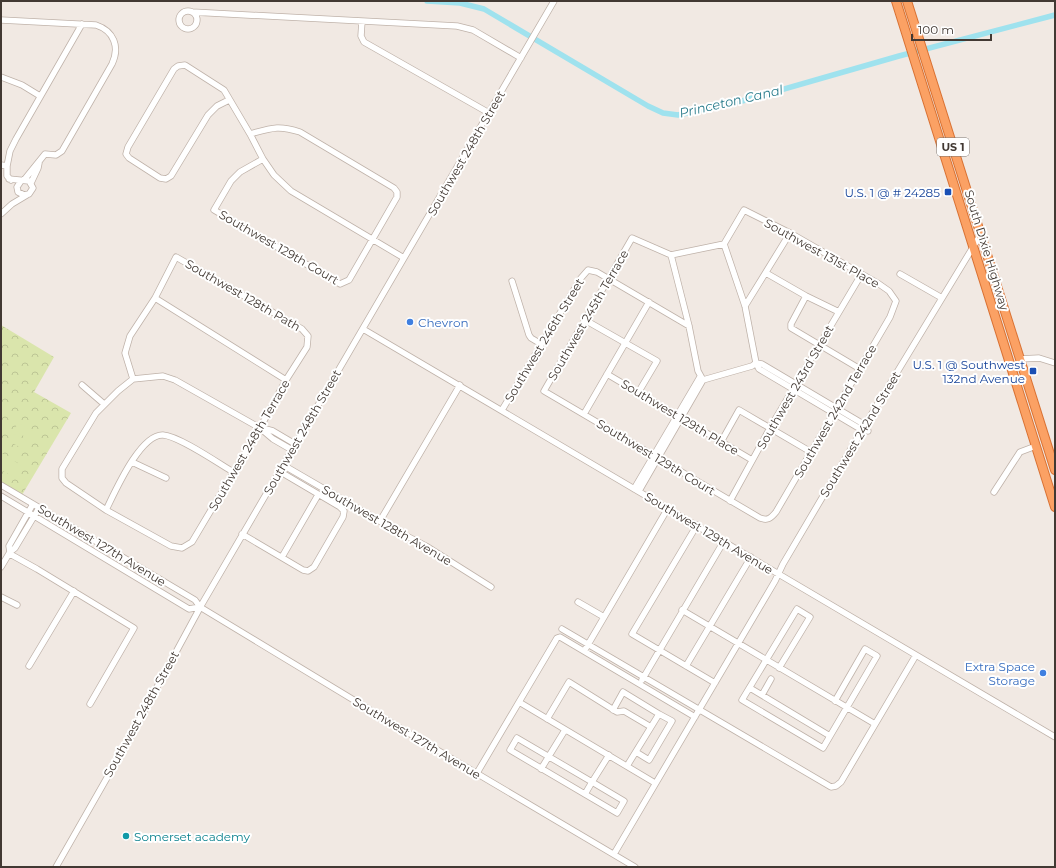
<svg xmlns="http://www.w3.org/2000/svg" width="1056" height="868" font-family="Montserrat,sans-serif">
  <style>
    .park { fill: url(#park-crowns) }
    .pitch { fill: #dae5ac }
    .lines { fill: none; stroke-linecap: round; stroke-linejoin: round }
    .canal { stroke: #9fe2ee; stroke-width: 5.5 }
    .minor-casing { stroke: #bfb2a9; stroke-width: 7 }
    .highway-casing { stroke: #d97234; stroke-width: 10 }
    .minor { stroke: #fff; stroke-width: 5.5 }
    .highway { stroke: #fba164; stroke-width: 8 }
    .transit-dot { fill: #1a4fb4; stroke: #fff; stroke-width: 1.5 }
    .shop-dot { fill: #3f7fe0; stroke: #fff; stroke-width: 1.5 }
    .culture-dot { fill: #0f9aa8; stroke: #fff; stroke-width: 1.5 }
    .labels { text-anchor: middle; dominant-baseline: central; stroke-width: 4; stroke-linejoin: round; paint-order: stroke }
    .shield { fill: #fff; stroke: #7b7470; stroke-width: 1 }
    .shield-label { font-size: 11px; font-weight: bold; fill: #423933 }
    .street-label { font-size: 12px; fill: #423933; stroke: #fff }
    .transit-label { font-size: 12px; fill: #164399; stroke: #fff; text-anchor: end }
    .shop-label { font-size: 12px; fill: #366cbe; stroke: #fff; text-anchor: start }
    .culture-label { font-size: 12px; fill: #0d838f; stroke: #fff; text-anchor: start }
    .water-label { font-size: 13px; font-style: italic; fill: #2a7c8c; stroke: #fff }
  </style>
  <defs>
    <pattern id="park-crowns" width="20" height="18" patternUnits="userSpaceOnUse"><rect width="20" height="18" fill="#dae5ac"/><path d="M2 6a3 3 0 1 1 6 0M12 15a3 3 0 1 1 6 0" fill="none" stroke="#bcc594"/></pattern>
  </defs>
  <rect width="100%" height="100%" fill="#f1e9e3"/>
  <!-- park -->
  <path class="park" d="M1 325 54 357 34 392 71 413 22 495 1 482Z"/>
  <!-- pitch -->
  <path class="pitch" d="M18 423 34 432 30 440 14 430Z
    M12 433 28 442 24 450 8 440Z
    M1 453 21 465 14 477 1 470Z"/>
  <g class="lines">
    <!-- canal -->
    <path class="canal" d="M427 1 460 3 484 9 648 106 663 113 678 115 742 101 899 56 1055 15"/>
    <defs>
      <path id="minor" d="M179 20a9 9 0 1 1 18 0a9 9 0 1 1-18 0Z
        M192 12 457 26 473 30 521 58
        M1 20 96 25C114 31 120 47 112 64L62 151 56 155 45 154 24 180
        M362 21 361 36 364 42 489 113
        M1 77 22 85 40 96
        M229 100 217 106 208 115 171 176 166 179 160 178 129 158 126 154 128 147 174 69 178 66 185 65 224 90 250 134 263 159 274 175 291 191 404 258
        M250 134C272 128 278 125 300 132L394 188 397 192V197L349 280 340 284 214 210 231 181 240 172 263 159
        M1 165 7 166V176L11 180
        M7 166 10 151 16 139 82 24
        M9 179 29 181 33 188 29 194 24 195 18 192 17 187 21 181
        M31 183 38 168 39 163
        M1 214 12 204 27 195
        M724 244 745 306 756 363 759 369 862 430 868 431
        M671 255 724 244 744 210 790 233 879 284 889 291 896 301 890 317 776 512C771 518 768 521 760 518L544 391 632 238 671 255 689 326 698 371 703 380
        M766 273 806 296 839 312
        M900 274 942 298
        M512 281 529 335 531 338 541 344
        M806 296 791 324V328L860 369
        M155 298 286 380
        M745 306 790 233
        M585 320 657 361 638 393
        M363 329 1055 737
        M1020 359 1039 358 1055 363
        M756 363 762 364 865 425 867 428
        M607 374 752 460
        M133 379 125 353 130 336 155 298 176 257 302 329 308 336 307 347 286 380 260 428 192 542 182 548 171 546 106 510 66 483 62 478V469L96 413 118 391 133 379 163 376 175 380 260 428 273 439 292 450
        M82 385 104 404
        M502 410 581 278 588 270 597 272 689 326
        M584 414 649 302
        M262 428 273 431 295 444
        M721 442 739 410 811 452
        M132 462 166 478
        M283 465 395 530 426 546 491 587
        M1 485 195 600 200 607 395 725 635 867
        M634 489 700 377
        M639 491 703 380 752 366 756 363
        M994 492 1020 452 1036 446
        M1 496 189 609 200 607
        M730 501 770 428 861 275
        M106 510C115 492 140 434 163 435 179 436 218 463 233 472
        M380 521 460 385
        M697 525 632 634 715 683
        M242 534 303 570 308 571 314 567 343 517 344 511 340 507 279 471
        M10 552 9 546 33 504
        M10 554 37 569 134 628 90 704
        M282 557 318 495
        M1 567 10 552 15 548 39 508
        M1 597 17 605
        M578 602 604 617
        M682 610 875 724
        M562 629 831 787 836 786 841 782 916 655
        M586 648 668 508
        M29 666 74 591
        M686 666 751 557
        M779 668 810 617 797 609 742 700 823 748 877 656 865 649 835 701
        M642 680 724 541
        M750 688 830 736
        M762 695 771 679
        M519 702 557 638 560 637 695 717
        M613 710 623 692 659 714
        M547 719 569 682 617 712 624 711 651 727
        M627 766 659 714 672 721 649 760 636 752
        M541 769 565 730
        M477 773 519 702 655 783
        M585 794 592 782 517 738 510 750C546 771 582 792 617 813L624 801 592 782 609 755
        M614 854 775 581 783 564 865 425 981 234
        M56 867 124 748 202 604 554 1"/>
      <path id="highway" d="M896 1 1055 507
        M907 1 1055 470"/>
    </defs>
    <!-- minor casing -->
    <use href="#minor" class="minor-casing"/>
    <!-- highway casing -->
    <use href="#highway" class="highway-casing"/>
    <!-- minor -->
    <use href="#minor" class="minor"/>
    <!-- highway -->
    <use href="#highway" class="highway"/>
  </g>
  <!-- markers -->
  <g class="transit-dot">
    <rect x="944" y="188" width="8" height="8" rx="2"/>
    <rect x="1029" y="367" width="8" height="8" rx="2"/>
  </g>
  <g class="shop-dot">
    <circle cx="410" cy="322" r="4"/>
    <circle cx="1043" cy="673" r="4"/>
  </g>
  <circle class="culture-dot" cx="126" cy="836" r="4"/>
  <g class="labels">
    <!-- shield labels -->
    <rect class="shield" x="937" y="138" width="32" height="18" rx="3"/>
    <g class="shield-label">
      <text x="953" y="147">US 1</text>
    </g>
    <!-- street labels -->
    <g class="street-label">
      <text transform="translate(466 153) rotate(-60)">Southwest 248th Street</text>
      <text transform="translate(279 247) rotate(30)">Southwest 129th Court</text>
      <text transform="translate(987 250) rotate(73)">South Dixie Highway</text>
      <text transform="translate(822 253) rotate(29)">Southwest 131st Place</text>
      <text transform="translate(243 295) rotate(30)">Southwest 128th Path</text>
      <text transform="translate(588 315) rotate(-60)">Southwest 245th Terrace</text>
      <text transform="translate(544 340) rotate(-59)">Southwest 246th Street</text>
      <text transform="translate(795 387) rotate(-60)">Southwest 243rd Street</text>
      <text transform="translate(835 411) rotate(-60)">Southwest 242nd Terrace</text>
      <text transform="translate(680 417) rotate(31)">Southwest 129th Place</text>
      <text transform="translate(302 432) rotate(-60)">Southwest 248th Street</text>
      <text transform="translate(860 434) rotate(-59)">Southwest 242nd Street</text>
      <text transform="translate(249 445) rotate(-60)">Southwest 248th Terrace</text>
      <text transform="translate(656 457) rotate(31)">Southwest 129th Court</text>
      <text transform="translate(387 525) rotate(30)">Southwest 128th Avenue</text>
      <text transform="translate(709 533) rotate(31)">Southwest 129th Avenue</text>
      <text transform="translate(102 545) rotate(31)">Southwest 127th Avenue</text>
      <text transform="translate(141 714) rotate(-61)">Southwest 248th Street</text>
      <text transform="translate(417 738) rotate(31)">Southwest 127th Avenue</text>
    </g>
    <!-- transit labels -->
    <g class="transit-label">
      <text x="940" y="192">U.S. 1 @ # 24285</text>
      <text x="1025" y="364">U.S. 1 @ Southwest<tspan x="1025" dy="14">132nd Avenue</tspan></text>
    </g>
    <!-- shop labels -->
    <g class="shop-label">
      <text x="418" y="322">Chevron</text>
      <text x="1035" y="666" text-anchor="end">Extra Space<tspan x="1035" dy="14">Storage</tspan></text>
    </g>
    <!-- culture labels -->
    <g class="culture-label">
      <text x="134" y="836">Somerset academy</text>
    </g>
    <!-- water labels -->
    <g class="water-label">
      <text transform="translate(731 101) rotate(-13)">Princeton Canal</text>
    </g>
  </g>
  <!-- border -->
  <rect width="1056" height="868" fill="none" stroke="#423933" stroke-width="4"/>
  <!-- scale -->
  <path d="M912 34v6h79v-6" fill="none" stroke="#423933" stroke-width="2"/>
  <text x="918" y="34" font-size="12" fill="#423933" stroke="#ffffff" stroke-width="3" paint-order="stroke">100 m</text>
</svg>
